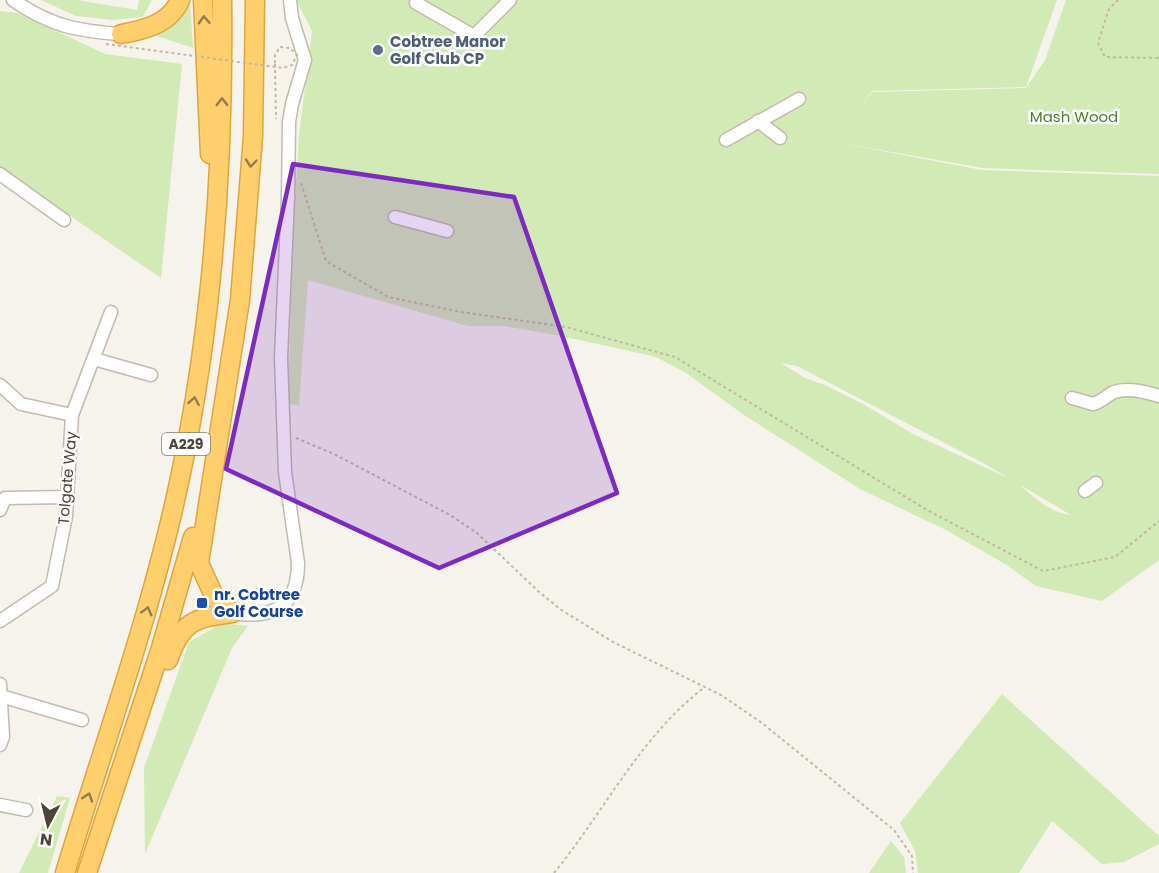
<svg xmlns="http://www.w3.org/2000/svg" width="1159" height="873" font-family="Poppins,sans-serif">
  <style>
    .green { fill: #d2eab5; fill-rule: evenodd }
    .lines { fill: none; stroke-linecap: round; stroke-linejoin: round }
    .minor-casing { stroke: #c2bbae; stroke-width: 15 }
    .highway-casing { stroke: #e0a43c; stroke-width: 21 }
    .path { stroke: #c4b79f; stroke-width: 2; stroke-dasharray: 3 3; stroke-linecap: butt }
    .minor { stroke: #fff; stroke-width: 12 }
    .highway { stroke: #ffcf6e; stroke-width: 18 }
    .path-bridge { stroke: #c4b79f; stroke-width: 2; stroke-dasharray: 3 3; stroke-linecap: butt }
    .oneway { stroke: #937c4e }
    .marked { fill: #7b2cbf; fill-opacity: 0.2; stroke: #7b2cbf; stroke-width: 4.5; stroke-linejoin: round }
    .service-dot { fill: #5c6f8a; stroke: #fff; stroke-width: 2 }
    .transit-dot { fill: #1a4fb4; stroke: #fff; stroke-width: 2 }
    .labels { text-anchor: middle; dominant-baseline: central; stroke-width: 5; stroke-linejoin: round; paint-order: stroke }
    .shield { fill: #fff; stroke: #817c74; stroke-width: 1.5 }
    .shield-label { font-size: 14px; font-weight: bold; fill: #4b4439 }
    .service-label { font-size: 15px; font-weight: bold; fill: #4e5e75; stroke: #fff; text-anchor: start }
    .park-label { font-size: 15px; fill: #4a7f2a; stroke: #fff }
    .street-label { font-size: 15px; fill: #4b4439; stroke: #fff }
    .transit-label { font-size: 15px; font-weight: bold; fill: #164399; stroke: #fff; text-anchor: start }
  </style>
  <rect width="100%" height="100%" fill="#f6f3ec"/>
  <!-- green -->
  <path class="green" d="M41 0H77L137 10 139 0H152L143 17 113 20 76 16Z
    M182 0H190L193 48 151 34Z
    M296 0H1057L1026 87 872 91 855 113 872 92 1026 88 1045 60 1066 0H1159V174L982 168 830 141 982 170 1159 176V560L1102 601 1036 586 1005 564 946 530 860 489 744 415 686 373 656 357 561 336 503 326H468L308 280 299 405 288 404 293 238 299 135 312 31ZM781 363 797 366 985 464 1010 479 913 434 863 404 825 385 805 378ZM1021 486H1022L1071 515C1053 514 1034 498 1021 486Z
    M0 11 18 13 105 54 182 64 161 278 0 168Z
    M222 623 248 626 232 648 145 854 144 768 189 642Z
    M1002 694 1159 836V844L1124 862 1102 864 1052 821 1019 873H918L915 851 900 823Z
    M57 796 70 798 48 873H19Z
    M891 841 904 857 906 873H869Z"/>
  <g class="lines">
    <defs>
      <path id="minor" d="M13 0C51 26 76 31 121 34
        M416 3 474 36 510 0
        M758 121 780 138
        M726 140 799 99
        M0 174 64 220
        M395 217 447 231
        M94 359 151 375
        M0 385 21 404 72 415
        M1072 398 1093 404C1101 402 1107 395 1114 392 1128 387 1146 392 1159 396
        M1085 491 1096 483
        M0 510 5 498 67 497
        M232 613C272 619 298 608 298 563L285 472 281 358 288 198 289 122 292 104 305 60 292 18 290 0
        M0 621 52 586 66 516 72 415 111 312
        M0 684 3 737 0 745
        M1 696 82 720
        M0 805 26 810"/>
      <path id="highway" d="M203 0 210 154
        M121 34C144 30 170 24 180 0
        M232 613 215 598 199 563 240 300 253 136 255 0
        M168 660C182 621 194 618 232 613
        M65 873C105 740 153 609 181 473 214 317 224 159 222 0
        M87 873 161 648 193 537"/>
    </defs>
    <!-- minor casing -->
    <use href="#minor" class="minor-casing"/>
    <!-- highway casing -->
    <use href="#highway" class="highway-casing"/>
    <!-- path -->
    <path class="path" d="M1118 0 1109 9 1098 43 1105 57 1159 58
      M275 64 276 119
      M301 183 326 261 388 297 461 312 566 327 675 357 927 510 1043 571 1115 557 1159 521
      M296 438 334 454 450 515 477 533 538 591 560 609 613 642 721 695 762 723 894 830 912 856 913 873
      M554 873C604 812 641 735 705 687"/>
    <!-- minor -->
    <use href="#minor" class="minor"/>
    <!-- highway -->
    <use href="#highway" class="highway"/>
    <!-- path-bridge -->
    <path class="path-bridge" d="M106 44 283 68 292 65 297 55 290 48 280 47 275 55V64"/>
  </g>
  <!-- one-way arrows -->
  <defs><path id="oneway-chevron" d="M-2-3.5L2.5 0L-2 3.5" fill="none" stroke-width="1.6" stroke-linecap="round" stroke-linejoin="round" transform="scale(1.5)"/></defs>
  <g class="oneway">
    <use href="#oneway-chevron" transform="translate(204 20) rotate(-93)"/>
    <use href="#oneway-chevron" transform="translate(222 102) rotate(-90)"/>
    <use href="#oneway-chevron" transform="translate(251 163) rotate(95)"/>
    <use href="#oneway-chevron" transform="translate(194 401) rotate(-80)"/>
    <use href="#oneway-chevron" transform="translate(147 611) rotate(-75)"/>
    <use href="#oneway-chevron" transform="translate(88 797) rotate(-72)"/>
  </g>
  <!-- marked area -->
  <path class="marked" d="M293 164 514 197 617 493 439 568 226 469Z"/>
  <!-- markers -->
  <circle class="service-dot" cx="378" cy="50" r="6"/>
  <rect class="transit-dot" x="196" y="597" width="12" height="12" rx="3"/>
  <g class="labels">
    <!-- shield labels -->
    <rect class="shield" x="162" y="433" width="48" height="22" rx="4.5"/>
    <g class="shield-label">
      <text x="186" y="444">A229</text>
    </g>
    <!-- service labels -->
    <g class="service-label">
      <text x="390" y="41">Cobtree Manor<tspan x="390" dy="17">Golf Club CP</tspan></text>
    </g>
    <!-- park labels -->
    <g class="park-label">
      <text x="1074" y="116">Mash Wood</text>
    </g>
    <!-- street labels -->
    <g class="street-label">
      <text transform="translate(67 478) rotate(-85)">Tolgate Way</text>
    </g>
    <!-- transit labels -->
    <g class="transit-label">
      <text x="214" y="594">nr. Cobtree<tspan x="214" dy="17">Golf Course</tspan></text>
    </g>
  </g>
  <!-- north arrow -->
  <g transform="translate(48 825) rotate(187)" stroke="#ffffff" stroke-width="4.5" paint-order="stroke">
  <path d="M0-4.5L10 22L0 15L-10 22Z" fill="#4b4439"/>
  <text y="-9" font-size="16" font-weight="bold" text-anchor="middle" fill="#4b4439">N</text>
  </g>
</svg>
